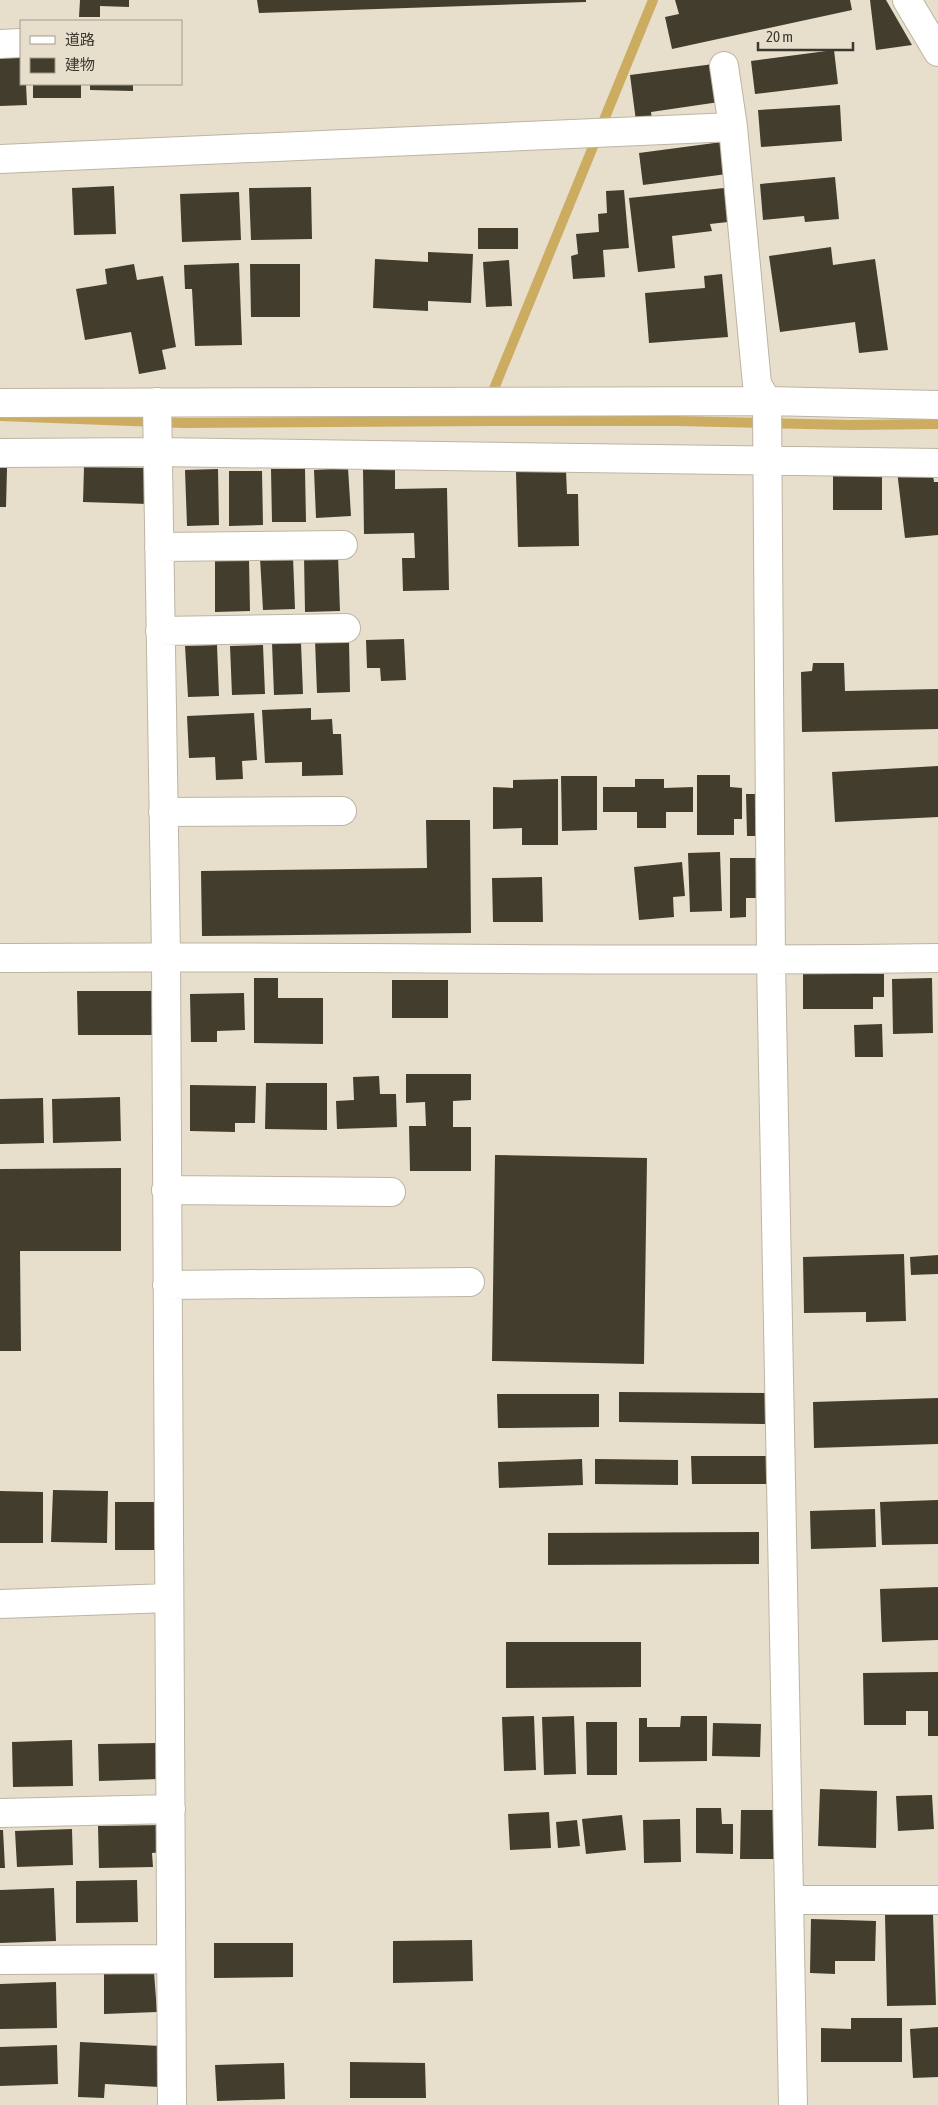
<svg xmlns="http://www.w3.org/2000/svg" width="938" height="2105" font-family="'Asap Condensed','Noto Sans JP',sans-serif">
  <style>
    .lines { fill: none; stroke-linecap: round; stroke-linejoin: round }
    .stream { stroke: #ccac61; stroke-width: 10 }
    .building { fill: #433d2d }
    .minor-casing { stroke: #bdb5a3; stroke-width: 30 }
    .minor { stroke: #fff; stroke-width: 28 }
  </style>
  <rect width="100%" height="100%" fill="#e7dfcc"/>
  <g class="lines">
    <!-- stream -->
    <path class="stream" d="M489 401 653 0
      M0 416 183 423 492 421H677L851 425 938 424"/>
  </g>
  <!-- building -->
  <path class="building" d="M80 0H129V7L100 6V17H79Z
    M257 0H586V2L259 13Z
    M675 0H850L852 10 672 49 665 17 679 14Z
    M870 0H886L912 45 876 50Z
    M834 50 838 84 755 94 751 61Z
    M0 55H21V84H26L27 105 0 106Z
    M721 63 726 101 651 112 652 119 636 121 630 75Z
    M33 84H81V98H33Z
    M90 84H133V91L90 90Z
    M840 105 842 141 761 147 758 110Z
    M722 142 727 174 643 185 639 153Z
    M835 177 839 219 805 222 804 216 763 220 760 184Z
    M114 186 116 234 74 235 72 188Z
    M311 187 312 239 251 240 249 188Z
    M724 188 728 222 710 224 712 231 672 236 675 268 638 272 629 198Z
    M624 190 629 248 603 250 605 277 573 279 571 256 578 254 576 234 599 232 598 214 607 213 606 191Z
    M239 192 241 240 182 242 180 194Z
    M478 228H518V249H478Z
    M831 247 833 265 875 259 888 350 859 353 855 322 780 332 769 256Z
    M428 252 473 254 471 303 428 301V311L373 308 375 259 428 262Z
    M509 260 512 306 486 307 483 262Z
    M239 263 242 345 195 346 192 289H185L184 265Z
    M134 264 137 280 163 276 176 347 162 350 166 369 139 374 131 332 85 340 76 289 107 284 105 269Z
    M250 264H300V317H251Z
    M722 274 728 337 649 343 645 293 705 288 704 276Z
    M84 467 149 468 148 504 83 502Z
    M0 468H7L6 507H0Z
    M348 468 351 516 316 518 314 470Z
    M395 468V489L447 488 449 590 403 591 402 558H415L414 533 364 534 363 469Z
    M932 468 934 482H938V535L905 538 897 471Z
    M218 469 219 525 187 526 185 470Z
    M271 469H305L306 522H272Z
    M229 471H262L263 525 229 526Z
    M566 471 567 494H578L579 546 518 547 516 472Z
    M882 471V510H833V472Z
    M338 555 340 611 305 612 304 556Z
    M293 557 295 609 263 610 260 558Z
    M215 559H249L250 611 215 612Z
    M404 639 406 680 381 681 380 668H367L366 640Z
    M315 640H349L350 692 317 693Z
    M272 643H301L303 694 274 695Z
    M217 645 219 696 188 697 185 646Z
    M263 645 265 694 232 695 230 646Z
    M813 663H844L845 691 938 689V729L802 732 801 672 812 671Z
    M311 708V720L332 719 333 734H341L343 775 302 776V762L265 763 262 710Z
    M254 713 257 760 242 761 243 779 216 780 215 757 189 758 187 716Z
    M938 766V817L835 822 832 772Z
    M697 775H730V787L742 788V819H734V835H697Z
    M561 776H597V830L562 831Z
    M558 779V845H522V828L493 829V787L513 788V780Z
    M635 779H664V788L693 787V812H666V828H637V812H603V787H635Z
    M746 794H765L766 836H747Z
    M426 820H470L471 933 202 936 201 871 427 868Z
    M720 852 722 911 690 912 688 853Z
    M730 858H764V898H746V917L730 918Z
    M682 862 685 896 673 897 674 917 639 920 634 867Z
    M542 877 543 922H493L492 878Z
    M803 974H884V997H873V1009H803Z
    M254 978H278V998H323V1044L254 1043Z
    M932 978 933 1033 893 1034 892 979Z
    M392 980H448V1018H392Z
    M77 991H155V1035H78Z
    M244 993 245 1030 217 1031V1042H191L190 994Z
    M882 1024 883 1057H855L854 1025Z
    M406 1074H471V1100L453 1101V1127H471V1171H410L409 1126H426L425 1102 406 1103Z
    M379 1076 380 1094H396L397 1127 337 1129 336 1101 354 1100 353 1077Z
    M266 1083H327V1130L265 1129Z
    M190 1085 256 1086 255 1123H235V1132L190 1131Z
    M120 1097 121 1141 53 1143 52 1099Z
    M43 1098 44 1143 0 1144V1099Z
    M495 1155 647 1158 644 1364 492 1361Z
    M121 1168V1251H20L21 1351H0V1169Z
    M904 1254 906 1321 866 1322V1312L804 1313 803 1257Z
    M938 1255V1274L911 1275 910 1257Z
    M619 1392 770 1393V1424L619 1422Z
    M497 1394H599V1427L498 1428Z
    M938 1398V1444L814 1448 813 1402Z
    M691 1456H773L774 1484H692Z
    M582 1459 583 1485 499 1488 498 1462Z
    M595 1459 678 1460V1485L595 1484Z
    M53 1490 108 1491 107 1543 51 1542Z
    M0 1491 43 1492V1543H0Z
    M938 1500V1544L882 1545 880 1502Z
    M115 1502H162V1550H115Z
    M875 1509 876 1547 811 1549 810 1511Z
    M759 1532V1564L548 1565V1533Z
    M938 1587V1640L882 1642 880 1589Z
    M506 1642H641V1687L506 1688Z
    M938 1672V1736H928V1711H906V1725H864L863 1673Z
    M534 1716 536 1770 504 1771 502 1717Z
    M574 1716 576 1774 544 1775 542 1717Z
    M681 1716H707V1761L639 1762V1718H647V1727H680Z
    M586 1722H617V1775H587Z
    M713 1723 761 1724 760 1757 712 1756Z
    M72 1740 73 1786 13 1787 12 1742Z
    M158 1743 159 1779 99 1781 98 1744Z
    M820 1789 877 1791 876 1848 818 1846Z
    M932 1795 934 1829 898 1831 896 1796Z
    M696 1808H721L722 1824H733V1854L696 1853Z
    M741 1810H778V1859H740Z
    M549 1812 551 1848 510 1850 508 1814Z
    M622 1815 626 1850 586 1854 582 1819Z
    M680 1819 681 1862 644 1863 643 1820Z
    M577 1820 580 1846 558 1848 556 1822Z
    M163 1825 164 1852 152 1853 153 1867 99 1868 98 1826Z
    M72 1829 73 1865 17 1867 15 1831Z
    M0 1830H3L5 1868H0Z
    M137 1880 138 1922 76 1923V1881Z
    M54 1888 56 1941 0 1943V1890Z
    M933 1914 936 2005 887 2006 885 1915Z
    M811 1919 876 1921 875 1961H835V1974L810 1973Z
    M472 1940 473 1981 393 1983V1941Z
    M214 1943H293V1977L214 1978Z
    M154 1972 157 2012 104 2014V1974Z
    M56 1982 57 2028 0 2029V1984Z
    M851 2018H902V2062H821V2028L851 2029Z
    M938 2027V2077L913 2078 910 2029Z
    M80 2042 161 2046 159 2087 105 2084 104 2098 78 2097Z
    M57 2045 58 2084 0 2086V2047Z
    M350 2062 425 2063 426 2098H350Z
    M284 2063 285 2099 217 2101 215 2065Z"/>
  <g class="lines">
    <defs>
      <path id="minor" d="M907 0 938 52
        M0 44 21 43
        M724 66 733 127 757 384 767 401 771 961 793 2105
        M0 159 733 127
        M157 402 166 956 172 2105
        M0 403 767 401 938 405
        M0 453 158 452 938 463
        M159 547 343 545
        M160 631 346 628
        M163 812 342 811
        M0 958C313 955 625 963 938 958
        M166 1190 391 1192
        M167 1285 470 1282
        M0 1604 169 1598
        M0 1813 171 1809
        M789 1900H938
        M0 1960 171 1959"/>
    </defs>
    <!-- minor casing -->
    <use href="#minor" class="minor-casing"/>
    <!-- minor -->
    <use href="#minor" class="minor"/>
  </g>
  <!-- legend -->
  <rect x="20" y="20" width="162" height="65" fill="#e7dfcc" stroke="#a29c8e"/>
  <rect x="30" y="36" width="25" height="8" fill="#ffffff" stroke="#a29c8e"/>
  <text x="65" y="45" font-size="15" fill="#3b3831">道路</text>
  <rect x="30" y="58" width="25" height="15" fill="#433d2d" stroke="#a29c8e"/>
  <text x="65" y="70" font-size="15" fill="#3b3831">建物</text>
  <!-- scale -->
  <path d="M758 42v8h95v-8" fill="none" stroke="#3b3831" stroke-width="2.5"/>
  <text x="766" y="42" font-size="15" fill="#3b3831" stroke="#e7dfcc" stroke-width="4" paint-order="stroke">20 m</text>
</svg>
